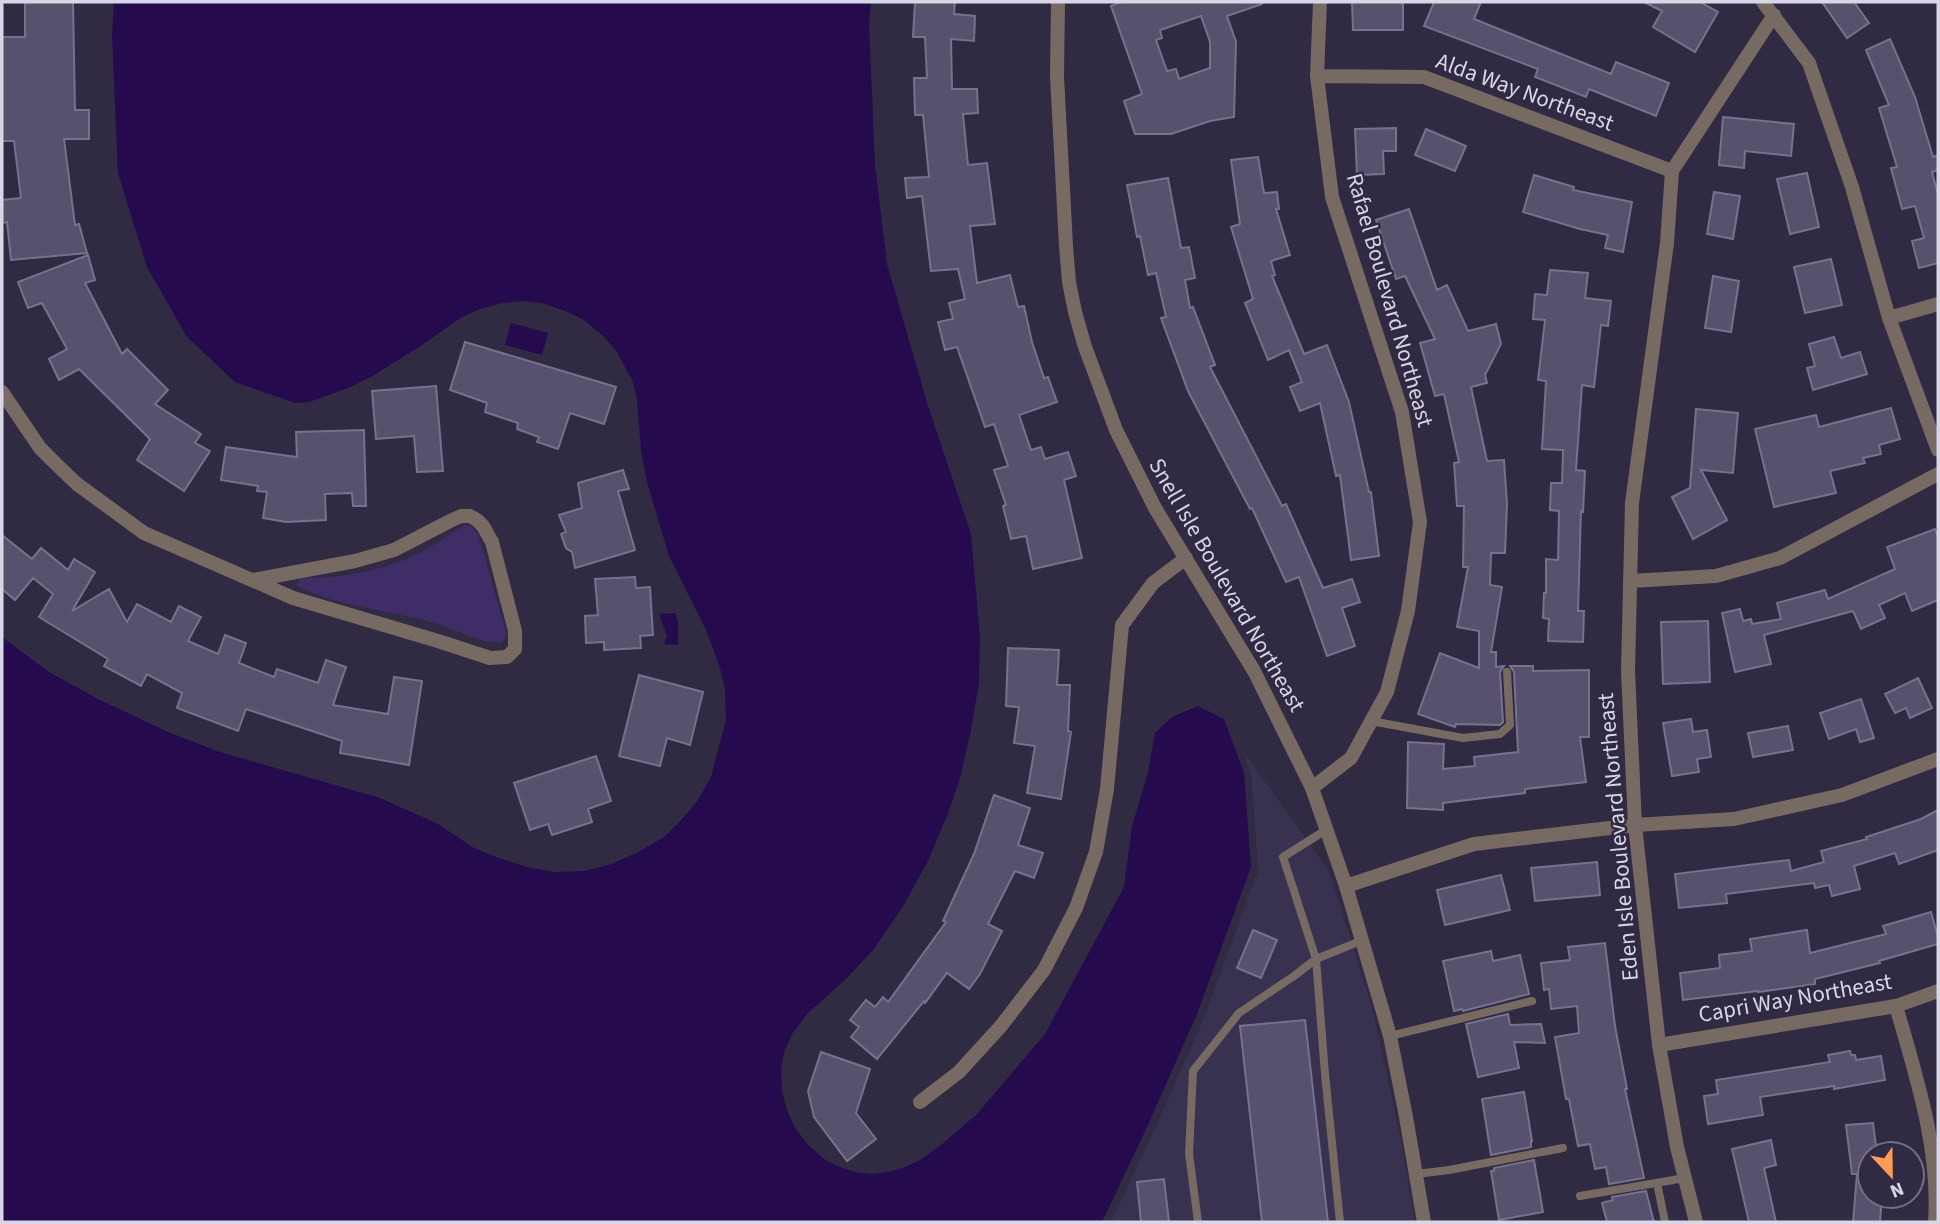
<svg xmlns="http://www.w3.org/2000/svg" width="1940" height="1224" font-family="'Source Sans 3',sans-serif">
  <style>
    .built { fill: #383150 }
    .green { fill: #3f2d68 }
    .water { fill: #250a4e }
    .building { fill: #57516d; stroke: #77718e; stroke-width: 2; fill-rule: evenodd }
    .lines { fill: none; stroke-linecap: round; stroke-linejoin: round }
    .service { stroke: #766a62; stroke-width: 8 }
    .minor { stroke: #766a62; stroke-width: 14 }
    .tertiary { stroke: #766a62; stroke-width: 14 }
    .labels { text-anchor: middle; dominant-baseline: central; stroke-width: 5; stroke-linejoin: round; paint-order: stroke }
    .street-label { font-size: 23px; fill: #d9d6e7; stroke: #302a43 }
  </style>
  <rect width="100%" height="100%" fill="#302a43"/>
  <!-- built -->
  <path class="built" d="M1243 751 1329 871 1372 1007 1400 1134 1415 1222H1111L1154 1131 1204 1018 1258 871 1251 773Z"/>
  <!-- green -->
  <path class="green" d="M464 525 472 527 479 537 507 636 501 643C476 642 453 628 428 621 386 610 334 606 296 585L301 578C340 579 393 569 427 549 440 542 451 532 464 525Z"/>
  <!-- water -->
  <path class="water" d="M114 2H871L869 24 875 165 887 264 928 406 971 534 980 638 979 683 970 735 960 778 947 816 927 863 902 908 873 950 847 978 808 1013 792 1034 784 1052 781 1070 782 1091 787 1110 795 1128 809 1146 827 1161 840 1167 855 1172 872 1174 888 1172 903 1168 920 1160 941 1145 977 1114 1045 1034 1124 887 1132 826 1148 773 1155 733 1172 717 1198 706 1224 719 1244 773 1251 867 1197 1014 1147 1127 1102 1222H2V637L49 672 98 699 168 732 220 752 380 798 438 824 474 848 493 856 527 867 555 872 584 871 612 864 638 852 664 837 681 820 698 800 711 777 726 720 725 689 720 668 706 630 669 556 647 482 641 451 637 399 633 382 617 352 603 336 584 320 568 312 542 303 522 301 503 303 480 309 462 317 419 347 371 377 348 388 309 402 295 403 235 382 187 337 147 267 118 173 112 36Z
    M511 323 548 333 542 355 505 345Z
    M675 613 678 622V645L664 644 667 636 659 614Z"/>
  <!-- building -->
  <path class="building" d="M25 2H73L75 110H89V139H64L75 225 79 224 87 253 11 260 7 222 2 223V200L21 198 14 141H2V37H25Z
    M915 2H955L954 14 975 16 974 41 951 39 952 89H977L978 113 963 114 968 165 987 163 995 224 970 226 977 283 1010 275 1018 307 1024 306 1032 342 1044 378 1048 377 1057 402 1019 415 1031 450 1041 447 1045 459 1068 452 1076 476 1064 480 1082 558 1033 569 1026 536 1011 539 1003 506 1006 505 994 470 1008 466 994 424 985 427 957 347 945 350 938 322 953 319 949 303 965 299 958 269 931 271 922 196 907 198 905 178 929 177 923 115H915L914 78H927L925 37H913Z
    M1121 2H1262V4L1227 16 1236 42 1234 117 1210 121 1171 134H1135L1124 101 1142 94 1111 6ZM1201 16 1210 42V68L1179 79 1176 69 1167 71 1156 40 1162 38 1160 30Z
    M1352 2H1403V30H1353Z
    M1434 2H1481L1474 19 1611 74 1616 62 1669 83 1656 116 1589 89 1586 97 1535 77 1538 69 1424 26Z
    M1644 2H1700L1718 12 1695 52 1653 27 1662 11Z
    M1822 2H1854L1869 23 1847 38Z
    M1890 39 1915 97 1933 157 1938 155V170L1932 172 1938 195V263L1919 268 1912 241 1924 238 1915 206 1902 209 1891 168 1897 167 1879 108 1889 105 1866 50Z
    M1723 117 1794 124 1791 156 1745 151 1744 168 1719 165Z
    M1396 128V151H1383L1384 174 1357 175 1355 129Z
    M1426 129 1466 146 1455 171 1415 155Z
    M1258 157 1264 193 1277 192 1279 209H1276L1290 255 1271 261 1275 275 1272 276 1304 354 1327 345 1349 402 1369 492H1371L1379 556 1351 560 1340 475 1336 476 1320 403 1300 411 1290 387 1302 382 1289 350 1268 360 1245 303 1253 299 1231 227 1240 224 1231 160Z
    M1807 173 1819 227 1790 234 1777 179Z
    M1534 175 1574 187 1573 190 1632 202 1623 252 1605 248 1608 235 1580 229 1523 212Z
    M1168 178 1181 248 1189 247 1195 278 1185 280 1190 308 1193 307 1215 365 1210 367 1282 506 1286 504 1323 588 1352 579 1360 602 1342 608 1355 646 1327 656 1299 577 1286 582 1252 508 1250 509 1188 391 1161 318 1166 317 1156 273 1148 275 1140 236 1137 237 1127 185Z
    M1714 192 1740 196 1733 239 1707 234Z
    M1409 209 1437 290 1447 285 1468 331 1496 324 1501 344 1485 375 1487 383 1471 387 1487 461 1504 460 1507 504 1505 553H1491L1490 585 1502 587 1491 652H1496V667L1504 666 1500 672 1503 722 1500 725 1456 724 1455 727 1418 714 1440 653 1479 668V631L1457 627 1468 567H1463L1464 506H1457L1454 463 1459 462 1444 394 1435 396 1420 343 1435 339 1405 276 1396 279 1376 220Z
    M88 255 95 280 85 283 122 354 127 349 168 390 155 404 201 434 195 443 210 451 184 491 137 460 150 439 79 369 59 380 49 359 67 349 42 303 28 308 18 282Z
    M1831 259 1842 305 1805 313 1794 267Z
    M1550 270 1588 273 1585 298 1611 301 1608 326 1601 325 1594 387 1582 385 1576 470 1585 471 1583 512 1581 511 1578 611H1584L1583 642 1548 641 1549 619 1543 618 1544 593H1546V559L1558 560 1559 511 1550 510 1551 483H1562L1563 450 1542 449 1546 381 1538 380 1545 320 1533 319 1535 294 1547 295Z
    M1713 276 1739 281 1731 332 1705 328Z
    M1834 337 1841 358 1860 352 1867 374 1813 390 1807 368 1815 366 1809 344Z
    M465 342 616 387 604 424 570 413 558 449 537 442 539 437 517 429 518 423 485 412 487 403 450 390Z
    M436 386 443 471 417 472 414 436 376 439 372 391Z
    M1891 408 1900 439 1879 445 1881 454 1863 458 1865 463 1830 471 1836 493 1774 507 1755 429 1816 415 1819 427Z
    M1696 409 1738 413 1733 473 1701 470 1727 520 1693 539 1672 497 1690 488Z
    M364 430 366 506H353L352 493 325 494 326 520 286 522 263 518 267 492 257 491 258 486 221 480 226 447 297 457 296 432Z
    M623 470 629 489 618 491 635 550 575 568 572 552 566 548 561 534 566 532 559 515 582 508 578 483Z
    M1935 529 1938 537V600L1912 611 1905 593 1879 605 1885 618 1861 629 1853 611 1764 635 1771 664 1735 672 1722 613 1740 609 1743 621 1751 619 1752 624 1781 619 1777 603 1825 590 1828 599 1895 569 1887 547Z
    M2 535 32 559 41 548 68 570 74 559 95 572 72 611 109 589 127 622 137 604 171 622 179 606 201 617 188 641 218 654 225 635 246 643 239 663 274 677 277 669 318 683 326 660 346 667 333 705 388 714 394 677 422 681 409 765 340 753 342 741 246 709 238 731 177 708 182 693 147 674 141 686 104 666 108 659 39 617 53 594 33 578 15 600 2 589Z
    M635 577 636 588 650 587 653 635 640 636 641 648 604 650V642L586 643 585 616 598 615 595 579Z
    M1708 621 1710 682 1663 684 1661 622Z
    M1008 648 1059 650 1057 685H1070L1068 731 1071 732 1061 799 1027 793 1035 746 1014 743 1019 707 1006 706Z
    M1510 666H1533V671L1589 670V737H1580L1586 782 1525 789V793L1443 803V810L1407 808 1408 742 1444 744 1443 769 1475 766 1474 757 1518 752 1514 672Z
    M639 675 703 692 690 745 667 738 660 766 619 756Z
    M1918 678 1932 708 1910 718 1906 708 1895 713 1885 694Z
    M1861 699 1874 738 1860 742 1856 729 1829 739 1820 713Z
    M1691 719 1693 732 1707 730 1711 757 1697 759 1699 772 1672 776 1663 723Z
    M1788 726 1793 750 1753 757 1748 733Z
    M596 756 611 801 588 809 592 822 552 835 548 824 530 830 514 783Z
    M994 795 1030 808 1018 845 1043 853 1034 878 1015 871 988 924 1002 931 980 974 969 989 947 973 925 1003 924 1001 877 1059 851 1037 859 1027 850 1020 866 1000 875 1007 883 997 888 1002 946 922 943 921 974 854Z
    M1938 810V850L1899 864 1895 853 1854 866 1860 889 1832 896 1829 885 1815 888 1814 883 1726 894 1727 903 1679 908 1675 874 1789 860 1791 871 1824 862 1821 851 1867 839 1866 837 1921 819Z
    M1597 862 1600 895 1535 901 1531 868Z
    M1501 875 1510 910 1445 925 1437 890Z
    M1931 912 1938 937V944L1879 961 1880 963 1815 979V984L1758 992V991L1683 1000 1680 973 1720 968 1719 955 1752 951 1750 939 1807 930 1810 953 1886 934 1883 926Z
    M1253 930 1277 940 1261 978 1237 968Z
    M1605 943 1615 1026 1627 1089H1625L1644 1178 1609 1184 1606 1167 1595 1169 1590 1144 1578 1146 1569 1099H1566L1555 1037 1579 1033 1577 1006 1551 1009 1549 989 1544 990 1541 963 1570 960 1568 947Z
    M1491 951 1493 961 1520 955 1529 994 1463 1011 1462 1009 1454 1011 1443 961Z
    M1508 1014 1510 1025 1541 1024 1545 1043 1514 1042 1519 1068 1478 1077 1466 1024Z
    M1305 1020 1328 1222H1262L1240 1026Z
    M1850 1051 1851 1055H1855L1856 1060 1881 1056 1885 1080 1834 1089V1086L1760 1097 1763 1115 1708 1124 1704 1096 1718 1094 1716 1080 1830 1062 1828 1055Z
    M821 1052 870 1069 856 1113 876 1139 847 1161 814 1117 808 1091Z
    M1524 1092 1532 1141H1531V1147L1491 1155 1482 1099Z
    M1873 1123 1877 1154H1870V1196H1882L1880 1222H1853L1857 1174H1852L1846 1125Z
    M1771 1140 1776 1165 1764 1168 1776 1222H1749L1732 1149Z
    M1534 1160 1543 1212 1499 1220 1491 1171H1494V1168Z
    M1164 1179 1169 1222H1141L1137 1182Z
    M1646 1191 1654 1222H1607L1602 1203 1613 1200 1612 1197Z"/>
  <g class="lines">
    <!-- service -->
    <path class="service" d="M1371 721 1463 738 1500 734 1510 725 1507 672
      M1326 830 1283 857 1316 959 1325 1074 1340 1222
      M1390 1036 1532 1001
      M1416 1174 1449 1170 1563 1148
      M1657 1183 1665 1222
      M1580 1196 1685 1178
      M1198 1222 1189 1154 1193 1071 1239 1013 1294 976 1316 959 1363 940"/>
    <!-- minor -->
    <path class="minor" d="M1763 2 1809 63 1852 187 1889 318 1938 450
      M1317 76 1424 77 1672 171
      M1889 318 1938 304
      M2 392 40 448 57 465 77 484 144 533 293 598 438 641 490 658 507 657 515 649V631L492 542 483 526 477 520 470 516H461L450 521 394 550 355 561 253 580
      M1631 581 1716 576 1780 558 1938 474
      M1312 788 1351 758 1387 692 1408 611 1420 522 1402 412 1332 197 1317 76 1320 2
      M1346 886 1474 844 1635 825 1734 819 1842 795 1938 759
      M1896 1006C1916 1076 1940 1148 1935 1222
      M1659 1045 1896 1006 1938 991
      M920 1102 959 1072 1001 1026 1044 970 1076 908 1096 852 1107 789 1122 625 1153 583 1186 558
      M1696 1222 1677 1147 1659 1045 1635 825 1628 671 1632 503 1667 243 1672 171 1774 15"/>
    <!-- tertiary -->
    <path class="tertiary" d="M1058 2 1057 76 1066 246 1069 282 1075 312 1085 347 1116 430 1155 508 1254 671 1312 788 1346 886 1390 1036 1406 1117 1424 1222"/>
  </g>
  <g class="labels">
    <!-- street labels -->
    <g class="street-label">
      <text transform="translate(1525 92) rotate(20)">Alda Way Northeast</text>
      <text transform="translate(1390 300) rotate(74)">Rafael Boulevard Northeast</text>
      <text transform="translate(1227 585) rotate(60)">Snell Isle Boulevard Northeast</text>
      <text transform="translate(1618 837) rotate(-95)">Eden Isle Boulevard Northeast</text>
      <text transform="translate(1795 998) rotate(-10)">Capri Way Northeast</text>
    </g>
  </g>
  <!-- border -->
  <rect width="1940" height="1224" fill="none" stroke="#d9d6e7" stroke-width="7"/>
  <!-- north arrow -->
  <g transform="translate(1891 1175) rotate(158)"><circle r="33" fill="#302a43" stroke="#746f85" stroke-width="2"/>
  <path d="M0-5L12 26L0 18L-12 26Z" fill="#fd9c55"/>
  <text y="-10" font-size="19" font-weight="bold" text-anchor="middle" fill="#d9d6e7">N</text>
  </g>
</svg>
